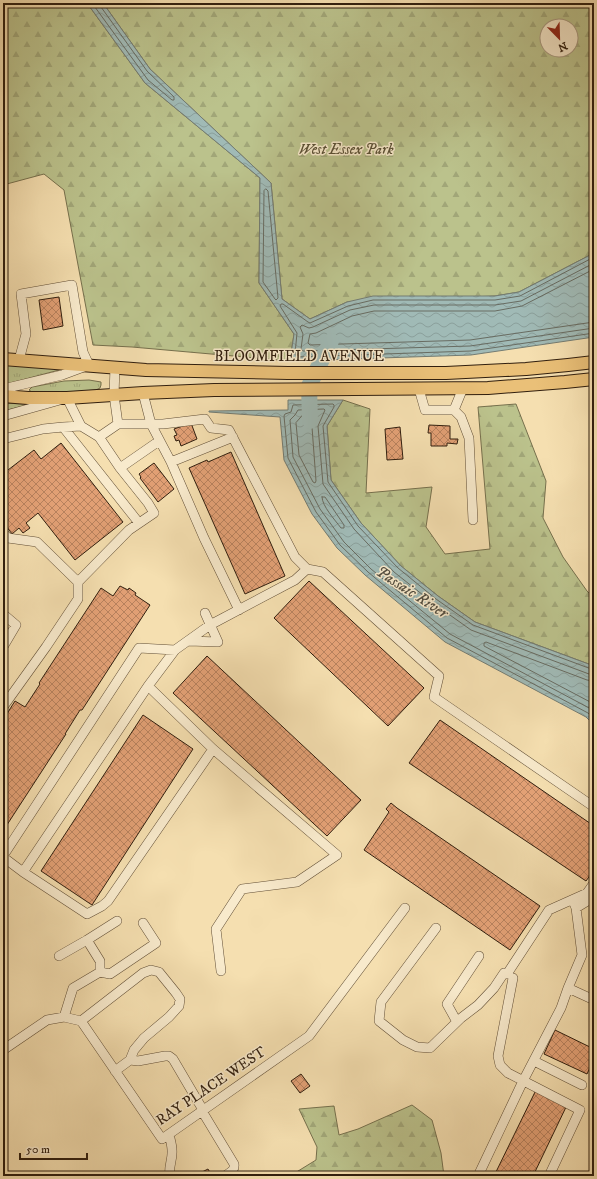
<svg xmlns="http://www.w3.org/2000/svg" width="597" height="1179" font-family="'IM FELL DW Pica',serif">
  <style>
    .grass { fill: url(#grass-tufts); stroke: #76704d }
    .forest { fill: url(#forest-firs); stroke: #76704d; fill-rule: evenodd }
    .water { fill: url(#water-waves); stroke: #737c73 }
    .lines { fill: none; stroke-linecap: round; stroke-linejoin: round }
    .shore { stroke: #686c62; stroke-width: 1 }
    .river { stroke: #a0bab6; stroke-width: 16 }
    .building { fill: url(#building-cross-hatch); stroke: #301e0e }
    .minor-casing { stroke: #614e36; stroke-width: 10 }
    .major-casing { stroke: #301e0e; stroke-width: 14 }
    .minor { stroke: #f8eacc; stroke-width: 9 }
    .major { stroke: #eac078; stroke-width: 12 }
    .labels { text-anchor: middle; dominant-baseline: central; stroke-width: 3; stroke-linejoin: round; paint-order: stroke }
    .park-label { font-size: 15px; font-style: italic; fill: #5a4f34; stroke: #f8eacc }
    .street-label { font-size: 15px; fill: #301e0e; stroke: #f8eacc }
    .water-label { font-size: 16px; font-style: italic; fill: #524d40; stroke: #f8eacc }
  </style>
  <defs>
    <pattern id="grass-tufts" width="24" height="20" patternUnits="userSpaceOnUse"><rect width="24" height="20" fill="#bbc28c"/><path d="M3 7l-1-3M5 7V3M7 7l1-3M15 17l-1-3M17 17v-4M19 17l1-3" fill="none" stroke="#a1a678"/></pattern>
    <pattern id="forest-firs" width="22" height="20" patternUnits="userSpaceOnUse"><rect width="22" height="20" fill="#bbc28c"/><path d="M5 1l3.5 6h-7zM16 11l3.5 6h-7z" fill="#a1a678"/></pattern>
    <pattern id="water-waves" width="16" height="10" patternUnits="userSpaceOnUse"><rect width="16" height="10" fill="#a0bab6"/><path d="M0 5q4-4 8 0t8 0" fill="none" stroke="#8a9f9b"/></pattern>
    <pattern id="building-cross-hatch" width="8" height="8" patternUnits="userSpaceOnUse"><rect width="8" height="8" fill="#e2a075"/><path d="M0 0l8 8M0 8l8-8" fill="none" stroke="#b8825e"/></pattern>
  </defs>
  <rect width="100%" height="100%" fill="#f5dfb0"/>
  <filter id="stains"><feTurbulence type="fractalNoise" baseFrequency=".005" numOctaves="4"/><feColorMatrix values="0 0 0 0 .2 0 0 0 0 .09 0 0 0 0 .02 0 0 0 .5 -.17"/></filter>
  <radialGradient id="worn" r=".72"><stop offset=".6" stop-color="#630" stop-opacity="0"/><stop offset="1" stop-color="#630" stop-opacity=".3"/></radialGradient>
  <!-- grass -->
  <path class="grass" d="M3 365 59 368V370L3 385Z
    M89 380 101 382V385L100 388 96 390 66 392H32L29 390 32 387 64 381Z
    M3 403 24 404 25 405 24 406 3 411Z"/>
  <!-- forest -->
  <path class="forest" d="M3 3H87L145 83 260 178 259 283 294 334 290 361 132 347 93 345 64 190 44 174 3 185V164L8 133 3 132Z
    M103 3H594V253L519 292 495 296 347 302 310 319 282 299 271 183 150 69ZM547 26H571V50H547Z
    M343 400 370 409 366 493 432 487 426 527 445 554 490 549 478 407 516 404 546 481 543 518 563 557 587 591 594 598V666L475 622 438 596 401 566 361 523 331 480 327 426Z
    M412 1105 432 1120 441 1153 444 1176H290L316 1160 317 1147 299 1109 334 1106 339 1135 358 1129Z"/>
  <!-- water -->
  <path class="water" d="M87 3H103L150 69 271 183 282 299 310 319 347 302 373 296H495L519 292 594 253V337L471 355 290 361 294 334 259 283 260 178 145 83Z
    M288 400H343L327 426 331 480 361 523 401 566 438 596 475 622 594 666V725L586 717 445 642 365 575 337 548 312 514 284 460 280 417 209 412V411L288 410Z"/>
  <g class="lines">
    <!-- shore -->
    <path class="shore" d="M92 3 148 80 172 100H174V97L147 71 101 7V3
      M266 189 268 191 278 298 276 300 275 299 263 282 264 191Z
      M594 257 520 296 495 300H373L348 306 310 323 308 322 283 304H281L280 306 297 333 295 354 297 357 471 351 594 333
      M594 263 521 301 495 305H374L350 310 313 327 309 328 302 325 300 327 303 334 301 349 303 351 470 346 594 328
      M594 269 522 306 495 311H374L352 316 316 333 310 334 308 343 310 345 470 340 594 322
      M303 415H313L315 417 312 427 316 481 315 483 313 482 299 455 296 423Z
      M322 497H325L344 525V528H341C335 520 322 506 322 497Z
      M594 670 473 625 436 599 398 568 358 526 328 482 323 426 334 407V405L333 404 293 405 291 412 285 414 284 416 288 458 316 512 340 545 368 572 447 638 588 713 594 719
      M594 675 589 674 471 630 433 603 394 572 354 529 323 484 318 426 325 410 324 409 298 410 295 415 290 420 293 457 320 509 344 542 371 569 450 634 591 709 594 712
      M594 681 587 680 486 642 484 643V646L594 704"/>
    <!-- river -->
    <path class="river" d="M310 421 309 386 331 341"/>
  </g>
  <!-- building -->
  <path class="building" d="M59 297 63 326 43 330 39 300Z
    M191 423 197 439 181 446 179 440 176 441 174 436 177 435 174 429Z
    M429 425 450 426V439H458L457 444 447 443V446H431V433H428Z
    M400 427 403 459 387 460 385 429Z
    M61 443 123 522 75 560 38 513 26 523 30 528 23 533 19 528 12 534 3 522V463L8 470 34 450 41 459Z
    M231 452 285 576 245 594 189 468 207 460 208 462Z
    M154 463 174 489 158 502 140 478 141 477 139 474Z
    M309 581 424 688 388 726 274 618Z
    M120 586 128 590 129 588 136 593 135 595 150 605 82 710H80L65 734H66L3 831V720L15 701 25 707 40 684 39 683 101 588 113 596Z
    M207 656 361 800 327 836 173 693Z
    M143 715 193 749 92 905 41 871Z
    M440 720 594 826V870L586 881 409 763Z
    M391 803 397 808 540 906 510 950 364 850 389 812 386 809Z
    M555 1030 594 1049V1059L587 1074 544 1054Z
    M301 1074 310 1086 300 1093 291 1081Z
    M536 1090 567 1105 533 1176H494Z
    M208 1169 212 1176H194Z"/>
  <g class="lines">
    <defs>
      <path id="minor" d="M115 367 114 395 118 424
        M3 389 62 375 89 365 83 352 72 285 21 294 26 334 19 360
        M419 389 425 410H454L463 388
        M143 393 151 424 171 462 204 538 239 610
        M454 410 461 417 469 438 473 520
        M3 416 67 398 81 426
        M63 427 139 523
        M3 439 43 429 63 427 81 426 99 437 118 424H163L205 419 211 428 229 430 295 557 307 569 323 572 439 676 434 697 594 807
        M171 462 233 437
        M120 468 159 441
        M3 533 8 538 37 542 78 582
        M205 613 218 642
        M3 614 16 625 3 647
        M189 641 218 642
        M148 686 213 749 337 855 297 882 242 889 216 929 221 971
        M3 707 46 647 78 599V582L129 530 154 513 148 503 120 468 99 437
        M3 856 139 648 175 650
        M3 857 23 872 87 914 102 906 108 901 213 749
        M23 872 148 686 175 650 210 625 295 580 307 569
        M574 903 576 908 594 897
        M436 928 381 1002 379 1021 403 1040 417 1047 430 1048 461 1018 478 1005 494 988 504 973
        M59 956 87 940
        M100 972V961L87 940 117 921
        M507 974 549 910 587 893 594 883
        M513 978 498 1056 500 1065 508 1073 580 1110 549 1176
        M568 988 582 955 576 908
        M64 1017 73 988 100 972 110 974 156 943 143 923
        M81 1021 143 973 151 970 159 972 176 993 180 999 179 1006 169 1017 144 1038 134 1050 130 1060 115 1071
        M457 1022 447 1004 479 956
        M3 1050 47 1020 64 1017 81 1021 162 1139 309 1036 405 908
        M130 1060 138 1061 165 1056H169L173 1059 203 1110
        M534 1061 582 1085
        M202 1111 234 1164C235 1171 230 1172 225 1176
        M169 1134C170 1139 172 1145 172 1150 173 1159 168 1167 170 1176
        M478 1176 523 1081 561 1008 568 988 594 1000"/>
      <path id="major" d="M3 359 146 370 288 373H446L526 369 568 365 594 362
        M3 396 28 398H67L143 393 214 390 488 388 565 382 594 379"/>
    </defs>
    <!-- minor casing -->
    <use href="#minor" class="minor-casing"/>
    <!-- major casing -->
    <use href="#major" class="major-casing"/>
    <!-- minor -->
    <use href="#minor" class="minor"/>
    <!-- major -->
    <use href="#major" class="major"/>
  </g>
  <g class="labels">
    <!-- park labels -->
    <g class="park-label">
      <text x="346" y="149">West Essex Park</text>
    </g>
    <!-- street labels -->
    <g class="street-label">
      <text x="299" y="356">BLOOMFIELD AVENUE</text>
      <text transform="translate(211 1086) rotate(-34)">RAY PLACE WEST</text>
    </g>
    <!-- water labels -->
    <g class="water-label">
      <text transform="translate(412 592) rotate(33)">Passaic River</text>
    </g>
  </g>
  <!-- margin -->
  <rect width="597" height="1179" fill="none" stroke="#f5dfb0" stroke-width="16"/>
  <rect x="4" y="4" width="589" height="1171" fill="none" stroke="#301e0e" stroke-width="2"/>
  <rect x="8" y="8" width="581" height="1163" fill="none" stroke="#301e0e"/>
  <!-- north arrow -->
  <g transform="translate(559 38) rotate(157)"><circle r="19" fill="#f8eacc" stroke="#a89880"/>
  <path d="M0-3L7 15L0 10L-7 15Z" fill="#8f2418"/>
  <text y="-6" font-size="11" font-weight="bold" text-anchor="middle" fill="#301e0e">N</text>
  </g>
  <!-- scale -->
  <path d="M20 1153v6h67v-6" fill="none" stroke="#301e0e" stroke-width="2"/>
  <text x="26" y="1153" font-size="12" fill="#301e0e" stroke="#f8eacc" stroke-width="3" paint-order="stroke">50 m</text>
  <rect width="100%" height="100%" filter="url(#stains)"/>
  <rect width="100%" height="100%" fill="url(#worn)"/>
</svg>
